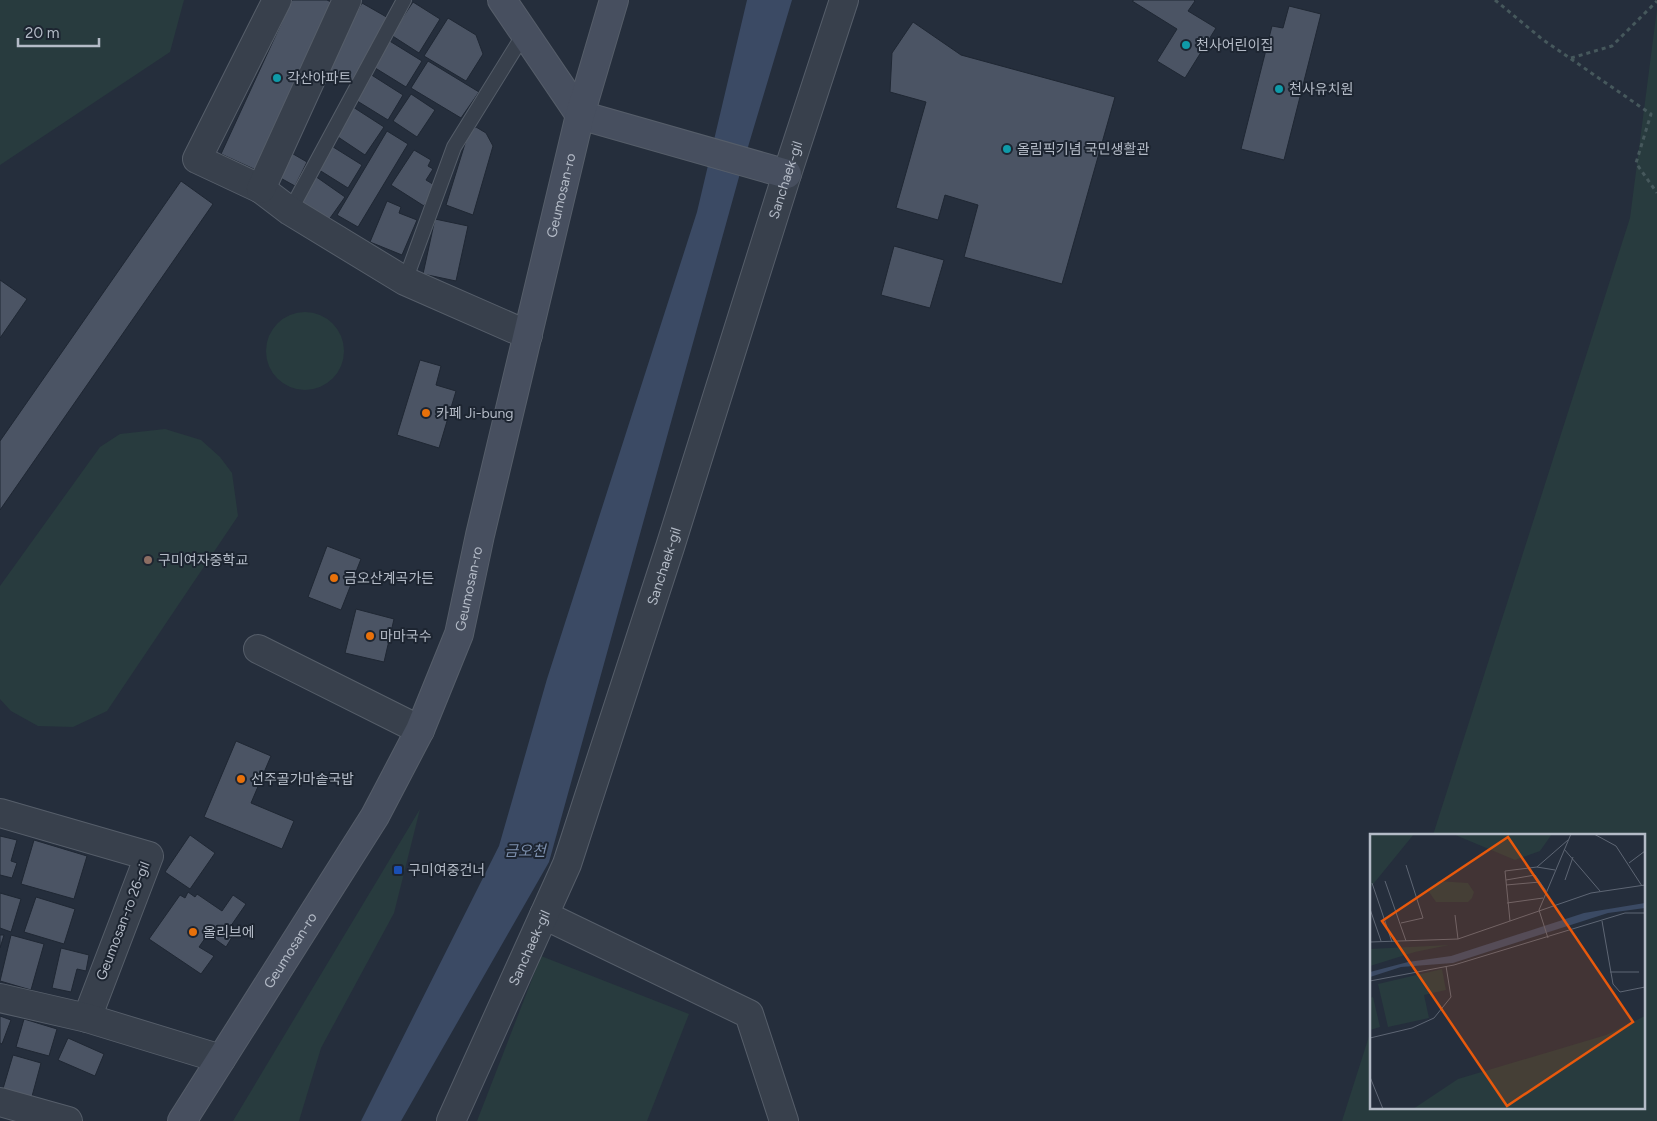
<svg xmlns="http://www.w3.org/2000/svg" width="1657" height="1121" font-family="Figtree,'Noto Sans KR',sans-serif">
  <style>
    .green { fill: #283b3e }
    .water { fill: #3b4a64 }
    .building { fill: #4b5464; stroke: #1f2733 }
    .lines { fill: none; stroke-linecap: round; stroke-linejoin: round }
    .lane-casing { stroke: #565e6a; stroke-width: 16 }
    .street-casing { stroke: #565e6a; stroke-width: 30 }
    .secondary-casing { stroke: #565e6a; stroke-width: 30 }
    .path { stroke: #46585c; stroke-width: 3; stroke-dasharray: 4 4; stroke-linecap: butt }
    .lane { stroke: #38404c; stroke-width: 14 }
    .street { stroke: #38404c; stroke-width: 28 }
    .secondary { stroke: #474f5f; stroke-width: 28 }
    .culture-dot { fill: #0f9aa8; stroke: #1d2531; stroke-width: 2 }
    .food-dot { fill: #e8710a; stroke: #1d2531; stroke-width: 2 }
    .education-dot { fill: #8d6e63; stroke: #1d2531; stroke-width: 2 }
    .transit-dot { fill: #1a4fb4; stroke: #1d2531; stroke-width: 2 }
    .labels { text-anchor: middle; dominant-baseline: central; stroke-width: 4; stroke-linejoin: round; paint-order: stroke }
    .poi-label { font-size: 14px; fill: #b4bbc7; stroke: #1d2531; text-anchor: start }
    .street-label { font-size: 14px; fill: #b4bbc7; stroke: #1d2531 }
    .water-label { font-size: 15px; font-style: italic; fill: #7d90ae; stroke: #1d2531 }
    .inset-road { fill: none; stroke: #5e6674; stroke-width: 1 }
    .view { fill: #e8590c; fill-opacity: 0.15; stroke: #e8590c; stroke-width: 2.5 }
    .inset-edge { fill: none; stroke: #b4bbc7; stroke-width: 2.5 }
  </style>
  <rect width="100%" height="100%" fill="#252e3c"/>
  <!-- green -->
  <path class="green" d="M0 0H184L170 52 0 165Z
    M1657 9V1121H1342L1371 1030V1107H1643V835H1433L1630 218Z
    M266 351a39 39 0 1 1 78 0a39 39 0 1 1-78 0Z
    M165 429 201 440 220 457 232 473 238 516 107 711 73 727 38 726 11 711 0 699V586L100 447 120 434Z
    M420 809 394 913 321 1048 299 1121H233Z
    M541 956 689 1014 647 1121H477Z"/>
  <!-- water -->
  <path class="water" d="M747 0H792L739 177 549 862 401 1121H361L499 846 547 679 697 212Z"/>
  <!-- building -->
  <path class="building" d="M292 0H327L333 3 256 170 221 154Z
    M1134 0H1194L1195 1 1188 11 1216 28 1185 78 1157 61 1177 29 1132 1Z
    M413 2 440 19 419 53 391 35Z
    M362 3 390 19 352 86 324 70Z
    M1289 6 1321 14 1284 160 1241 149 1272 26 1283 28Z
    M448 18 476 35 483 54 466 81 424 56Z
    M913 22 961 55 1115 97 1062 284 964 257 978 205 945 195 938 220 896 208 926 102 890 92 892 53Z
    M388 40 422 61 406 87 372 66Z
    M428 61 479 92 461 118 411 88Z
    M370 74 403 95 388 120 354 99Z
    M411 94 435 110 417 137 393 121Z
    M353 107 384 127 365 155 335 135Z
    M476 127 486 133 493 146 473 215 446 205 468 134Z
    M387 131 408 144 358 227 337 215Z
    M330 145 362 165 348 188 316 168Z
    M414 150 431 160 428 166 433 169 426 180 436 186 424 206 391 185Z
    M288 151 307 162 295 186 275 175Z
    M315 176 345 197 328 221 299 201Z
    M181 181 213 204 0 510V441Z
    M387 201 401 207 399 213 417 220 402 255 370 242Z
    M435 219 468 226 456 281 423 274Z
    M894 246 944 260 930 308 881 295Z
    M0 280 27 299 0 338Z
    M420 360 441 366 436 385 456 391 439 448 397 435Z
    M327 546 361 559 341 610 308 597Z
    M356 609 394 619 384 662 345 653Z
    M236 741 271 756 251 803 294 821 282 849 204 817Z
    M190 835 215 853 190 889 165 872Z
    M0 836 17 840 11 861 17 863 12 878 0 875Z
    M34 840 87 856 74 899 21 884Z
    M188 892 195 897 197 894 222 911 233 895 246 904 228 930 234 934 226 947 208 934 199 947 214 956 201 974 149 939 180 895 185 898Z
    M0 893 21 899 11 932 0 928Z
    M36 897 75 909 64 944 24 932Z
    M0 935H4L0 948Z
    M11 935 44 944 31 990 0 981Z
    M61 948 89 955 86 971 77 969 71 992 52 988Z
    M0 1016 11 1020 2 1044 0 1043Z
    M24 1019 57 1029 49 1056 16 1047Z
    M68 1038 104 1054 95 1076 58 1060Z
    M13 1055 41 1063 31 1100 2 1092Z"/>
  <g class="lines">
    <defs>
      <path id="lane" d="M290 211 404 0
        M405 281 454 147 524 34"/>
      <g id="street">
        <path d="M277 0 197 159 261 189 290 211 405 281 528 335"/>
        <path d="M261 189 347 0"/>
        <path d="M258 649 420 730"/>
        <path d="M0 813 149 856 87 1018"/>
        <path d="M544 915 749 1014 784 1121"/>
        <path d="M0 998 87 1018 221 1059"/>
        <path d="M0 1102 68 1121"/>
        <path id="s1" d="M451 1121 567 864 670 547 787 174 844 0"/>
      </g>
      <g id="secondary">
        <path d="M502 0 580 115 787 174"/>
        <path id="s2" d="M182 1121 375 816 420 730 459 634 480 535 580 115 614 0"/>
      </g>
    </defs>
    <!-- lane casing -->
    <use href="#lane" class="lane-casing"/>
    <!-- street casing -->
    <use href="#street" class="street-casing"/>
    <!-- secondary casing -->
    <use href="#secondary" class="secondary-casing"/>
    <!-- path -->
    <path class="path" d="M1495 0 1542 39 1651 114 1636 163 1657 193
      M1571 58 1612 46 1657 1"/>
    <!-- lane -->
    <use href="#lane" class="lane"/>
    <!-- street -->
    <use href="#street" class="street"/>
    <!-- secondary -->
    <use href="#secondary" class="secondary"/>
  </g>
  <!-- markers -->
  <g class="culture-dot">
    <circle cx="1186" cy="45" r="5"/>
    <circle cx="277" cy="78" r="5"/>
    <circle cx="1279" cy="89" r="5"/>
    <circle cx="1007" cy="149" r="5"/>
  </g>
  <g class="food-dot">
    <circle cx="426" cy="413" r="5"/>
    <circle cx="334" cy="578" r="5"/>
    <circle cx="370" cy="636" r="5"/>
    <circle cx="241" cy="779" r="5"/>
    <circle cx="193" cy="932" r="5"/>
  </g>
  <circle class="education-dot" cx="148" cy="560" r="5"/>
  <rect class="transit-dot" x="393" y="865" width="10" height="10" rx="2.5"/>
  <g class="labels">
    <!-- poi labels -->
    <g class="poi-label">
      <text x="1196" y="45">천사어린이집</text>
      <text x="287" y="78">각산아파트</text>
      <text x="1289" y="89">천사유치원</text>
      <text x="1017" y="149">올림픽기념 국민생활관</text>
      <text x="436" y="413">카페 Ji-bung</text>
      <text x="158" y="560">구미여자중학교</text>
      <text x="344" y="578">금오산계곡가든</text>
      <text x="380" y="636">마마국수</text>
      <text x="251" y="779">선주골가마솥국밥</text>
      <text x="408" y="870">구미여중건너</text>
      <text x="203" y="932">올리브에</text>
    </g>
    <!-- street labels -->
    <g class="street-label">
      <text stroke="none"><textPath href="#s1" startOffset="1000">Sanchaek-gil</textPath></text>
      <text stroke="none"><textPath href="#s2" startOffset="1012">Geumosan-ro</textPath></text>
      <text stroke="none"><textPath href="#s1" startOffset="595">Sanchaek-gil</textPath></text>
      <text stroke="none"><textPath href="#s2" startOffset="608">Geumosan-ro</textPath></text>
      <text transform="translate(123 921) rotate(-69)">Geumosan-ro 26-gil</text>
      <text stroke="none"><textPath href="#s1" startOffset="190">Sanchaek-gil</textPath></text>
      <text stroke="none"><textPath href="#s2" startOffset="202">Geumosan-ro</textPath></text>
    </g>
    <!-- water labels -->
    <g class="water-label">
      <text x="525" y="851">금오천</text>
    </g>
  </g>
  <!-- overview -->
  <g transform="translate(1370 834)">
    <rect width="275" height="275" fill="#252e3c"/>
    <path d="M0 0H44L0 54ZM83 0H182L170 17 145 26ZM68 47 98 49 104 58 102 64 98 68H66L59 58ZM79 111 45 118 0 132V115ZM72 135 76 156 54 161 59 184 18 193 8 150ZM3 163 10 193 0 196V164ZM275 182V275H43L88 245 236 201Z" fill="#283b3e"/>
    <path d="M275 69V74L238 79 83 129 31 133 0 143V138L38 128 81 122 214 79Z" fill="#3b4a64"/>
    <path class="inset-road" d="M224 0 246 12 272 52M194 15 230 57M259 29 275 17M167 33 198 6M136 46 165 41 176 57M195 46 203 23M15 47 36 107M2 49 22 108M136 51 170 48M137 69 173 64M0 75 11 107M85 81 88 105M140 87 135 37 167 33 185 36M232 87 243 150 250 158 275 153M31 89 53 84 36 31M178 104 169 76 201 0M0 108 88 105 221 59 275 51M240 138H269M0 147 84 131 255 79H275M0 204 42 194 64 184 81 163 76 132M0 243 13 275"/>
    <path class="view" d="M138 3 263 188 137 272 12 87Z"/>
    <rect width="275" height="275" class="inset-edge"/>
  </g>
  <!-- scale -->
  <path d="M18 38v8h81v-8" fill="none" stroke="#b4bbc7" stroke-width="2.5"/>
  <text x="25" y="38" font-size="15" fill="#b4bbc7" stroke="#1d2531" stroke-width="4" paint-order="stroke">20 m</text>
</svg>
